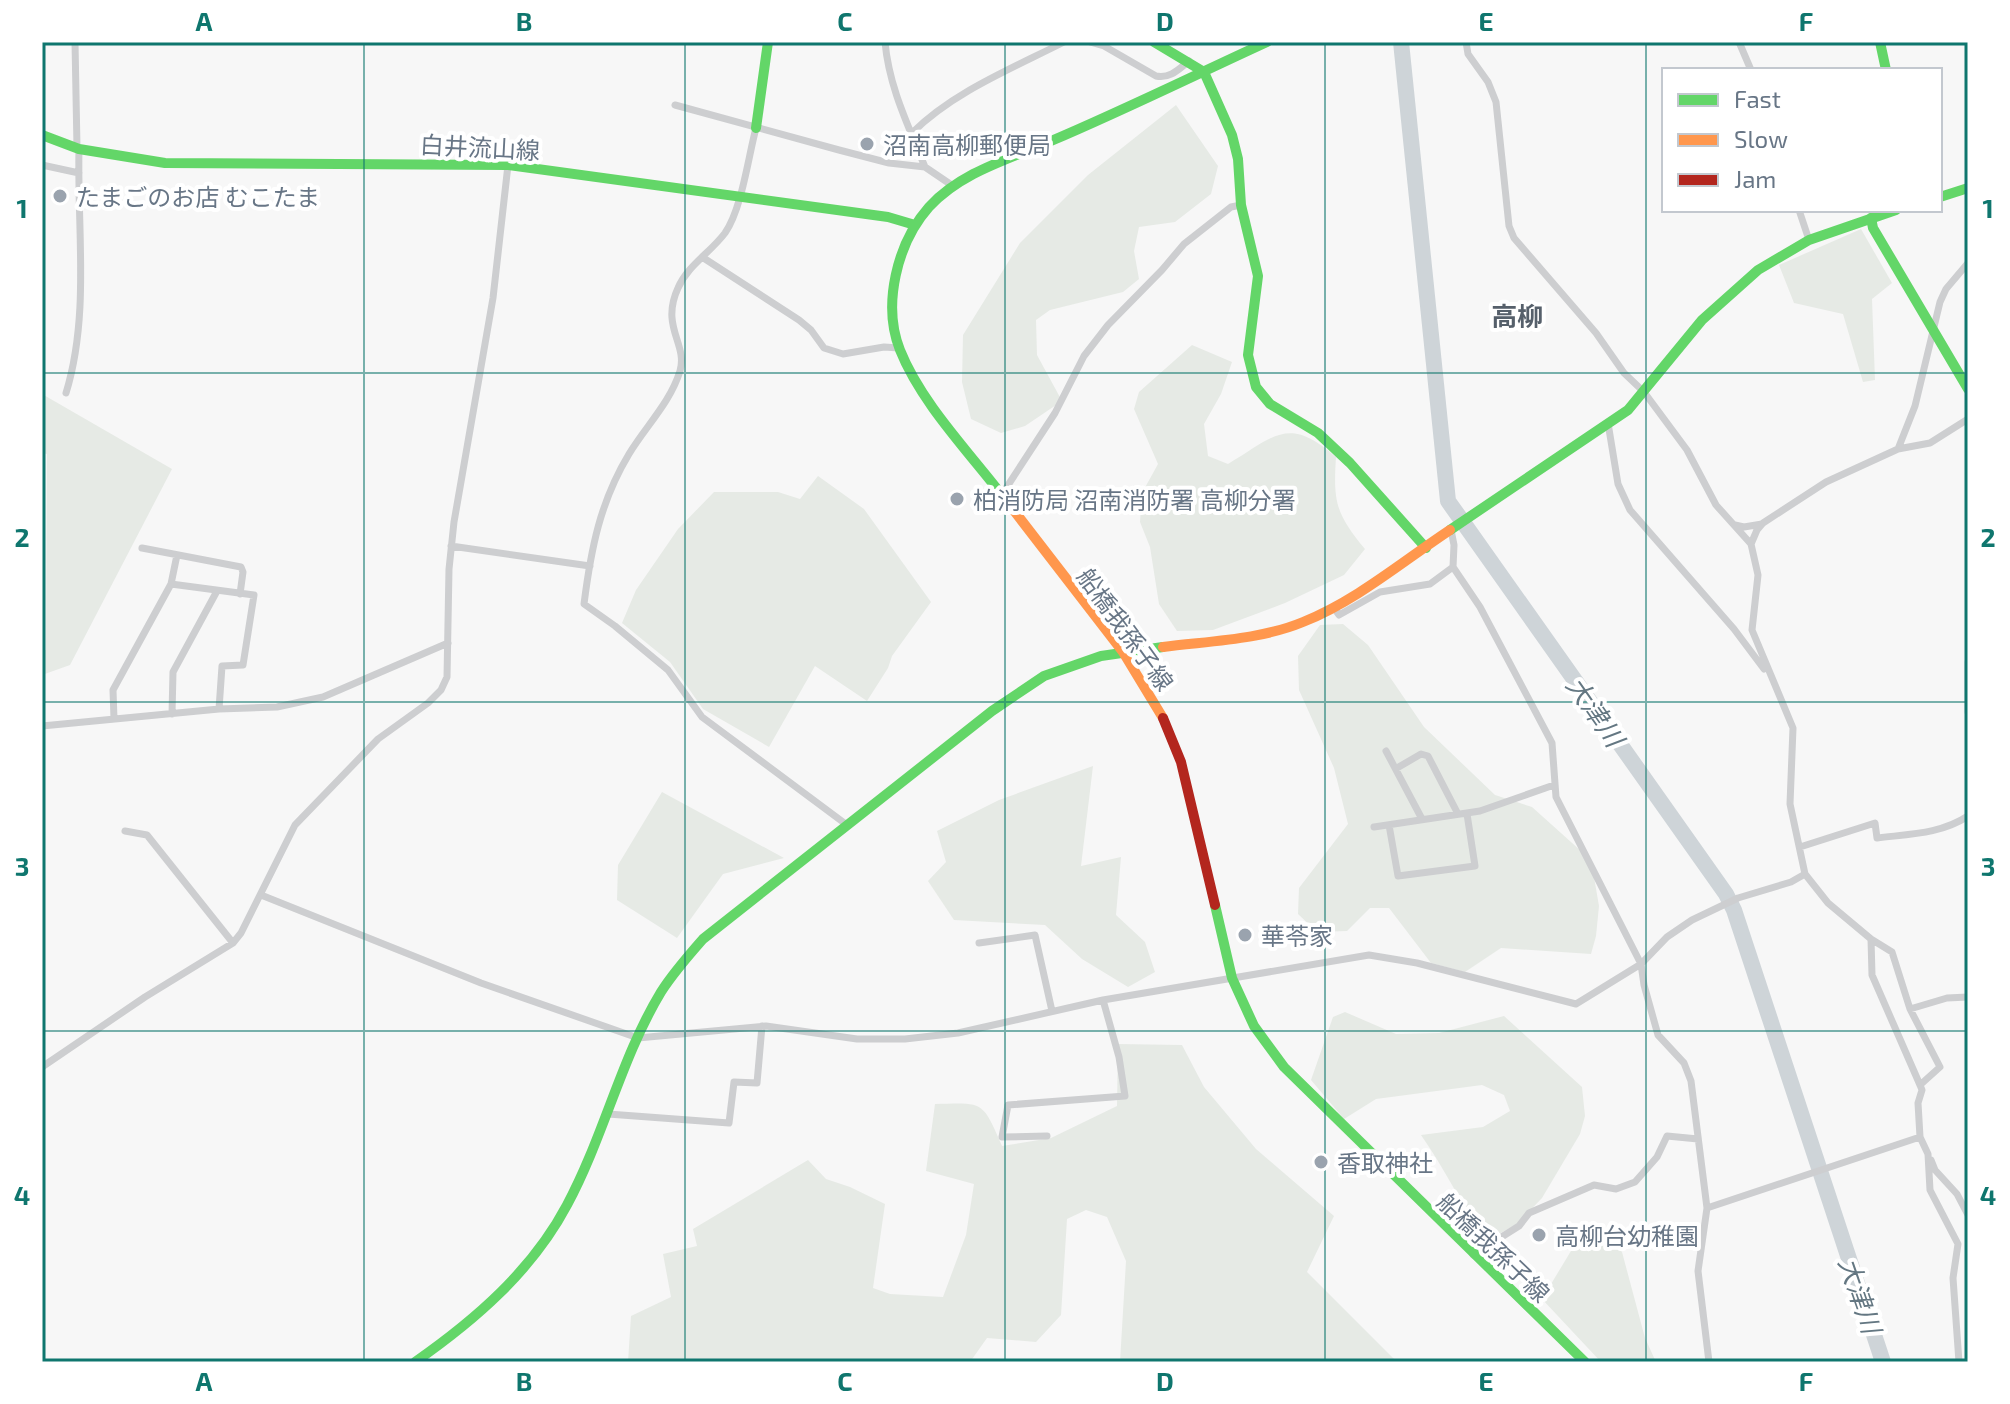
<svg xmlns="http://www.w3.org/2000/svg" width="2010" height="1404" font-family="'Exo 2','Noto Sans JP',sans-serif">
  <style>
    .green { fill: #e6eae5 }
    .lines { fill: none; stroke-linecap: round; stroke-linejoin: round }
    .river { stroke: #ced4d8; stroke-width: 16 }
    .street { stroke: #cdced0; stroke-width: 7 }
    .fast { stroke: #63d668; stroke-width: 10 }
    .slow { stroke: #ff974d; stroke-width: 10 }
    .jam { stroke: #b3261e; stroke-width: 10 }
    .grid { fill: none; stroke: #0f766e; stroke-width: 2; stroke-opacity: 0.55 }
    .poi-dot { fill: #9aa3ae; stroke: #fff; stroke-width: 3 }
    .labels { text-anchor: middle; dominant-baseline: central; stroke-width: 8; stroke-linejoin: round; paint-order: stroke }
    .poi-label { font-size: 24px; fill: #687686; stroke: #fff; text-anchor: start }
    .street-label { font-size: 24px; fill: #687686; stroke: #fff }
    .neighbourhood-label { font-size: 26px; font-weight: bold; fill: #56606b; stroke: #fff }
    .water-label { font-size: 26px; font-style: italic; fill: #647782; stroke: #fff }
    .neatline { fill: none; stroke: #0f766e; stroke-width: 3 }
    .grid-label { font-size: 26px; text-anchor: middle; font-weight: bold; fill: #0f766e }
  </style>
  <rect width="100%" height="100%" fill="#f7f7f7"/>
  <!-- green -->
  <path class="green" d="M1176 105 1218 166 1211 194 1175 222 1139 227 1134 251 1139 279 1123 292 1050 310 1036 320 1037 355 1062 401 1025 426 1001 433 971 419 962 382 963 335 1020 243 1088 175Z
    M1861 229 1892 283 1872 299 1875 380 1863 382 1843 314 1794 303 1779 265Z
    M1192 345 1232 362 1221 394 1204 424 1208 456 1228 464C1275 436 1288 415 1336 457 1333 502 1336 514 1365 549L1344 575 1285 603 1213 630 1177 631 1159 604 1150 547 1140 522 1142 493 1158 464 1134 409 1139 392Z
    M42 394 172 469 70 665 42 675V650H46L47 454 42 453Z
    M818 476 864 509 931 602 892 656 888 668 867 701 815 666 769 747 703 709 670 662 622 623 636 590 678 529 714 492H778L800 499Z
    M1343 624 1368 645 1424 727 1495 795 1532 807 1581 851 1594 877 1599 906 1596 936 1591 954 1501 948 1465 972 1431 963 1389 908H1370L1347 931 1317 932 1298 914 1299 888 1348 824 1334 768 1299 690 1298 656 1320 625Z
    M1093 766 1081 866 1121 857 1116 915 1145 942 1155 972 1128 987 1082 959 1045 925 954 920 928 881 946 862 937 831 999 800Z
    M662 792 784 858 723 874 677 938 617 900 618 865Z
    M1345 1012 1396 1034 1439 1033 1504 1016 1582 1087 1585 1116 1580 1134 1542 1198 1517 1224 1488 1240C1462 1207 1445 1169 1421 1135L1483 1127 1510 1111 1504 1095 1482 1085 1376 1099 1344 1119 1311 1080 1333 1017Z
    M1118 1044 1182 1045 1204 1087 1256 1149 1334 1216 1307 1272 1397 1362H1120L1126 1261 1107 1217 1086 1210 1067 1219 1061 1315 1036 1342 987 1338 970 1362H628L631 1316 671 1297 663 1254 697 1246 693 1229 808 1160 826 1179 850 1187 885 1204 873 1288 890 1294 943 1297 966 1235 974 1184 926 1171 935 1104C984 1103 982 1100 1002 1146L1051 1138 1117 1106Z
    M1604 1234 1622 1252 1645 1338 1656 1362H1601L1542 1299 1580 1236Z"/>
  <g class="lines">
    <!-- river -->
    <path class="river" d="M1401 42 1448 501 1726 894 1734 910 1883 1362"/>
    <!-- street -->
    <path class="street" d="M75 42 77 148
      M885 42C889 87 908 125 925 167
      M1090 42 1104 46 1156 76C1170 79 1179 69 1189 61
      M1739 42 1751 70
      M675 105 839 150 889 163 925 167 953 186
      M756 128C748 158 742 208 725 233 710 253 688 265 678 288 660 327 688 344 680 371 670 403 646 426 629 454 600 502 591 549 584 604L615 626 668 670 702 717 847 825
      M912 133C953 92 1013 68 1064 42
      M42 165 79 173
      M1799 210 1809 240
      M702 257 799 320 811 330 824 348 843 354 884 347 899 348
      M66 393C90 315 77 229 79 149
      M1608 423 1618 484 1630 510 1734 629 1764 669
      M1898 449 1930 443 1968 419
      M1001 496 1055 413 1084 356 1108 325 1162 270 1184 244 1231 207 1241 205
      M1735 525 1744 527 1762 524
      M1451 530 1454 545 1453 567 1480 607 1552 743 1556 797 1641 964 1644 985 1658 1035 1684 1063 1691 1081 1707 1208 1698 1271 1709 1362
      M1751 544 1757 530 1763 523 1826 482 1898 449 1915 406 1940 302 1946 289 1968 263
      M451 546 590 566
      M142 548 241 567 243 572 240 594
      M171 584 254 595 243 665 222 666 219 709
      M1334 608 1339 615 1380 592 1430 584 1453 567
      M1968 662V712
      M172 714 173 672 217 591
      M114 719 113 690 171 584 177 555
      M42 726 219 709 277 707 323 697 448 643
      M1386 751 1422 819
      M1397 768 1421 754 1428 756 1458 814
      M1389 825 1398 876 1475 866 1467 814
      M1374 827 1480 811 1554 785
      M125 831 147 835 233 943
      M1800 847 1875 823 1877 838C1909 834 1941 834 1968 816
      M1805 874 1828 903 1871 939 1872 975 1920 1085 1922 1090 1918 1103 1920 1137 1928 1154 1930 1190 1958 1244 1953 1278 1959 1362
      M261 895 481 983 638 1038 766 1026 857 1039H905L958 1033 1103 1000 1369 955 1417 963 1576 1004 1641 964 1667 937 1692 920 1738 898 1791 882 1805 874 1790 804 1793 728 1752 630 1758 575 1751 544 1716 505 1687 450 1644 392 1624 373 1596 333 1514 238 1509 226 1496 102 1488 82 1468 54 1466 42
      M1871 939 1892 952 1910 1009 1940 1067 1920 1085
      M979 943 1035 935 1052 1011
      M1910 1009 1947 998 1968 997
      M42 1067 145 997 233 943 241 933 295 825 378 739 428 703 441 690 447 677 449 569 454 522 493 298 508 165
      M608 1114 729 1123 734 1082 757 1083 762 1026
      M1047 1136 1002 1137 1008 1105 1125 1096 1119 1057 1103 1000
      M1931 1160 1935 1170 1957 1194 1968 1215
      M1707 1208 1920 1137
      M1473 1255 1519 1226 1529 1213 1594 1185 1616 1189 1635 1182 1657 1157 1667 1136 1698 1139"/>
    <!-- fast -->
    <path class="fast" d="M1154 42 1204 72 1232 135 1238 159 1241 205 1258 276 1248 355 1256 387 1270 404 1318 433 1350 463 1426 548
      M1880 42 1886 70
      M756 128 768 42
      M42 135 79 149 165 163 508 165 888 217 915 225
      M1940 197 1968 188
      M1876 216 1871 218 1873 228 1968 389
      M1005 499C970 453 921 403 900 350 882 305 897 243 929 207 961 172 1009 159 1051 141 1124 110 1195 75 1267 42
      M1450 530 1628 410 1702 320 1758 270 1809 240 1896 210
      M1215 905 1232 978 1254 1026 1284 1067 1585 1362
      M415 1362C475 1320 532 1271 567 1205 604 1136 621 1058 661 992 673 973 688 956 703 939L992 711 1044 676 1101 656 1163 647"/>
    <!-- slow -->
    <path class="slow" d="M1005 499 1123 652 1163 718
      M1163 647C1208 641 1260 640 1303 622 1356 601 1403 561 1450 530"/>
    <!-- jam -->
    <path class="jam" d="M1163 718 1181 762 1215 905"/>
  </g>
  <!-- grid -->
  <path class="grid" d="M364 42V1362M685 42V1362M1005 42V1362M1325 42V1362M1646 42V1362M42 373H1968M42 702H1968M42 1031H1968"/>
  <!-- markers -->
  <g class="poi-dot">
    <circle cx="867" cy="144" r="8"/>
    <circle cx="60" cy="196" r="8"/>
    <circle cx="957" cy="499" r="8"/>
    <circle cx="1245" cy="935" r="8"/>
    <circle cx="1321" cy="1162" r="8"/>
    <circle cx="1539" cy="1235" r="8"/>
  </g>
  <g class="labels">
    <!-- poi labels -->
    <g class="poi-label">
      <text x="883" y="144">沼南高柳郵便局</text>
      <text x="76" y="196">たまごのお店 むこたま</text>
      <text x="973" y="499">柏消防局 沼南消防署 高柳分署</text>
      <text x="1261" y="935">華苓家</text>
      <text x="1337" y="1162">香取神社</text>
      <text x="1555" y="1235">高柳台幼稚園</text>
    </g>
    <!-- street labels -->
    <g class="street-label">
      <text transform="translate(480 147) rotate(3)">白井流山線</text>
      <text transform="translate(1126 629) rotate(54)">船橋我孫子線</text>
      <text transform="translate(1494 1247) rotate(44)">船橋我孫子線</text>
    </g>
    <!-- neighbourhood labels -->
    <g class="neighbourhood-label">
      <text x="1517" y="315">高柳</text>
    </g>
    <!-- water labels -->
    <g class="water-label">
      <text transform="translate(1596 711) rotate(55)">大津川</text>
      <text transform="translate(1861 1295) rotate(71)">大津川</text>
    </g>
  </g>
  <!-- border -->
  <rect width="2010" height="1404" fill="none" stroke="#ffffff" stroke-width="88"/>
  <!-- legend -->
  <rect x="1662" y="68" width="280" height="144" fill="#ffffff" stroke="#c3c8cf" stroke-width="2"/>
  <rect x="1678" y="94" width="40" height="12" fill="#63d668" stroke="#c3c8cf" stroke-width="2"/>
  <text x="1734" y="108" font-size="24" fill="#687686">Fast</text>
  <rect x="1678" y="134" width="40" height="12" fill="#ff974d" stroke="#c3c8cf" stroke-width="2"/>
  <text x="1734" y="148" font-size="24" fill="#687686">Slow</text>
  <rect x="1678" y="174" width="40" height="12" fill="#b3261e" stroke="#c3c8cf" stroke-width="2"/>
  <text x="1734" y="188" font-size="24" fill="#687686">Jam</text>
  <rect x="44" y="44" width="1922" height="1316" class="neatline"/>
  <g class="grid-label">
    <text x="204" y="31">A</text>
    <text x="524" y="31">B</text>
    <text x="845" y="31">C</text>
    <text x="1165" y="31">D</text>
    <text x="1486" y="31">E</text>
    <text x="1806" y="31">F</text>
    <text x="22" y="218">1</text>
    <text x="1988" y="218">1</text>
    <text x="22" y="547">2</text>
    <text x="1988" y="547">2</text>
    <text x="22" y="876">3</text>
    <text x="1988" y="876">3</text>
    <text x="22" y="1205">4</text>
    <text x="1988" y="1205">4</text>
    <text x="204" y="1391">A</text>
    <text x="524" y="1391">B</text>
    <text x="845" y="1391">C</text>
    <text x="1165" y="1391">D</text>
    <text x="1486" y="1391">E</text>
    <text x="1806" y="1391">F</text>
  </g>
</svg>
